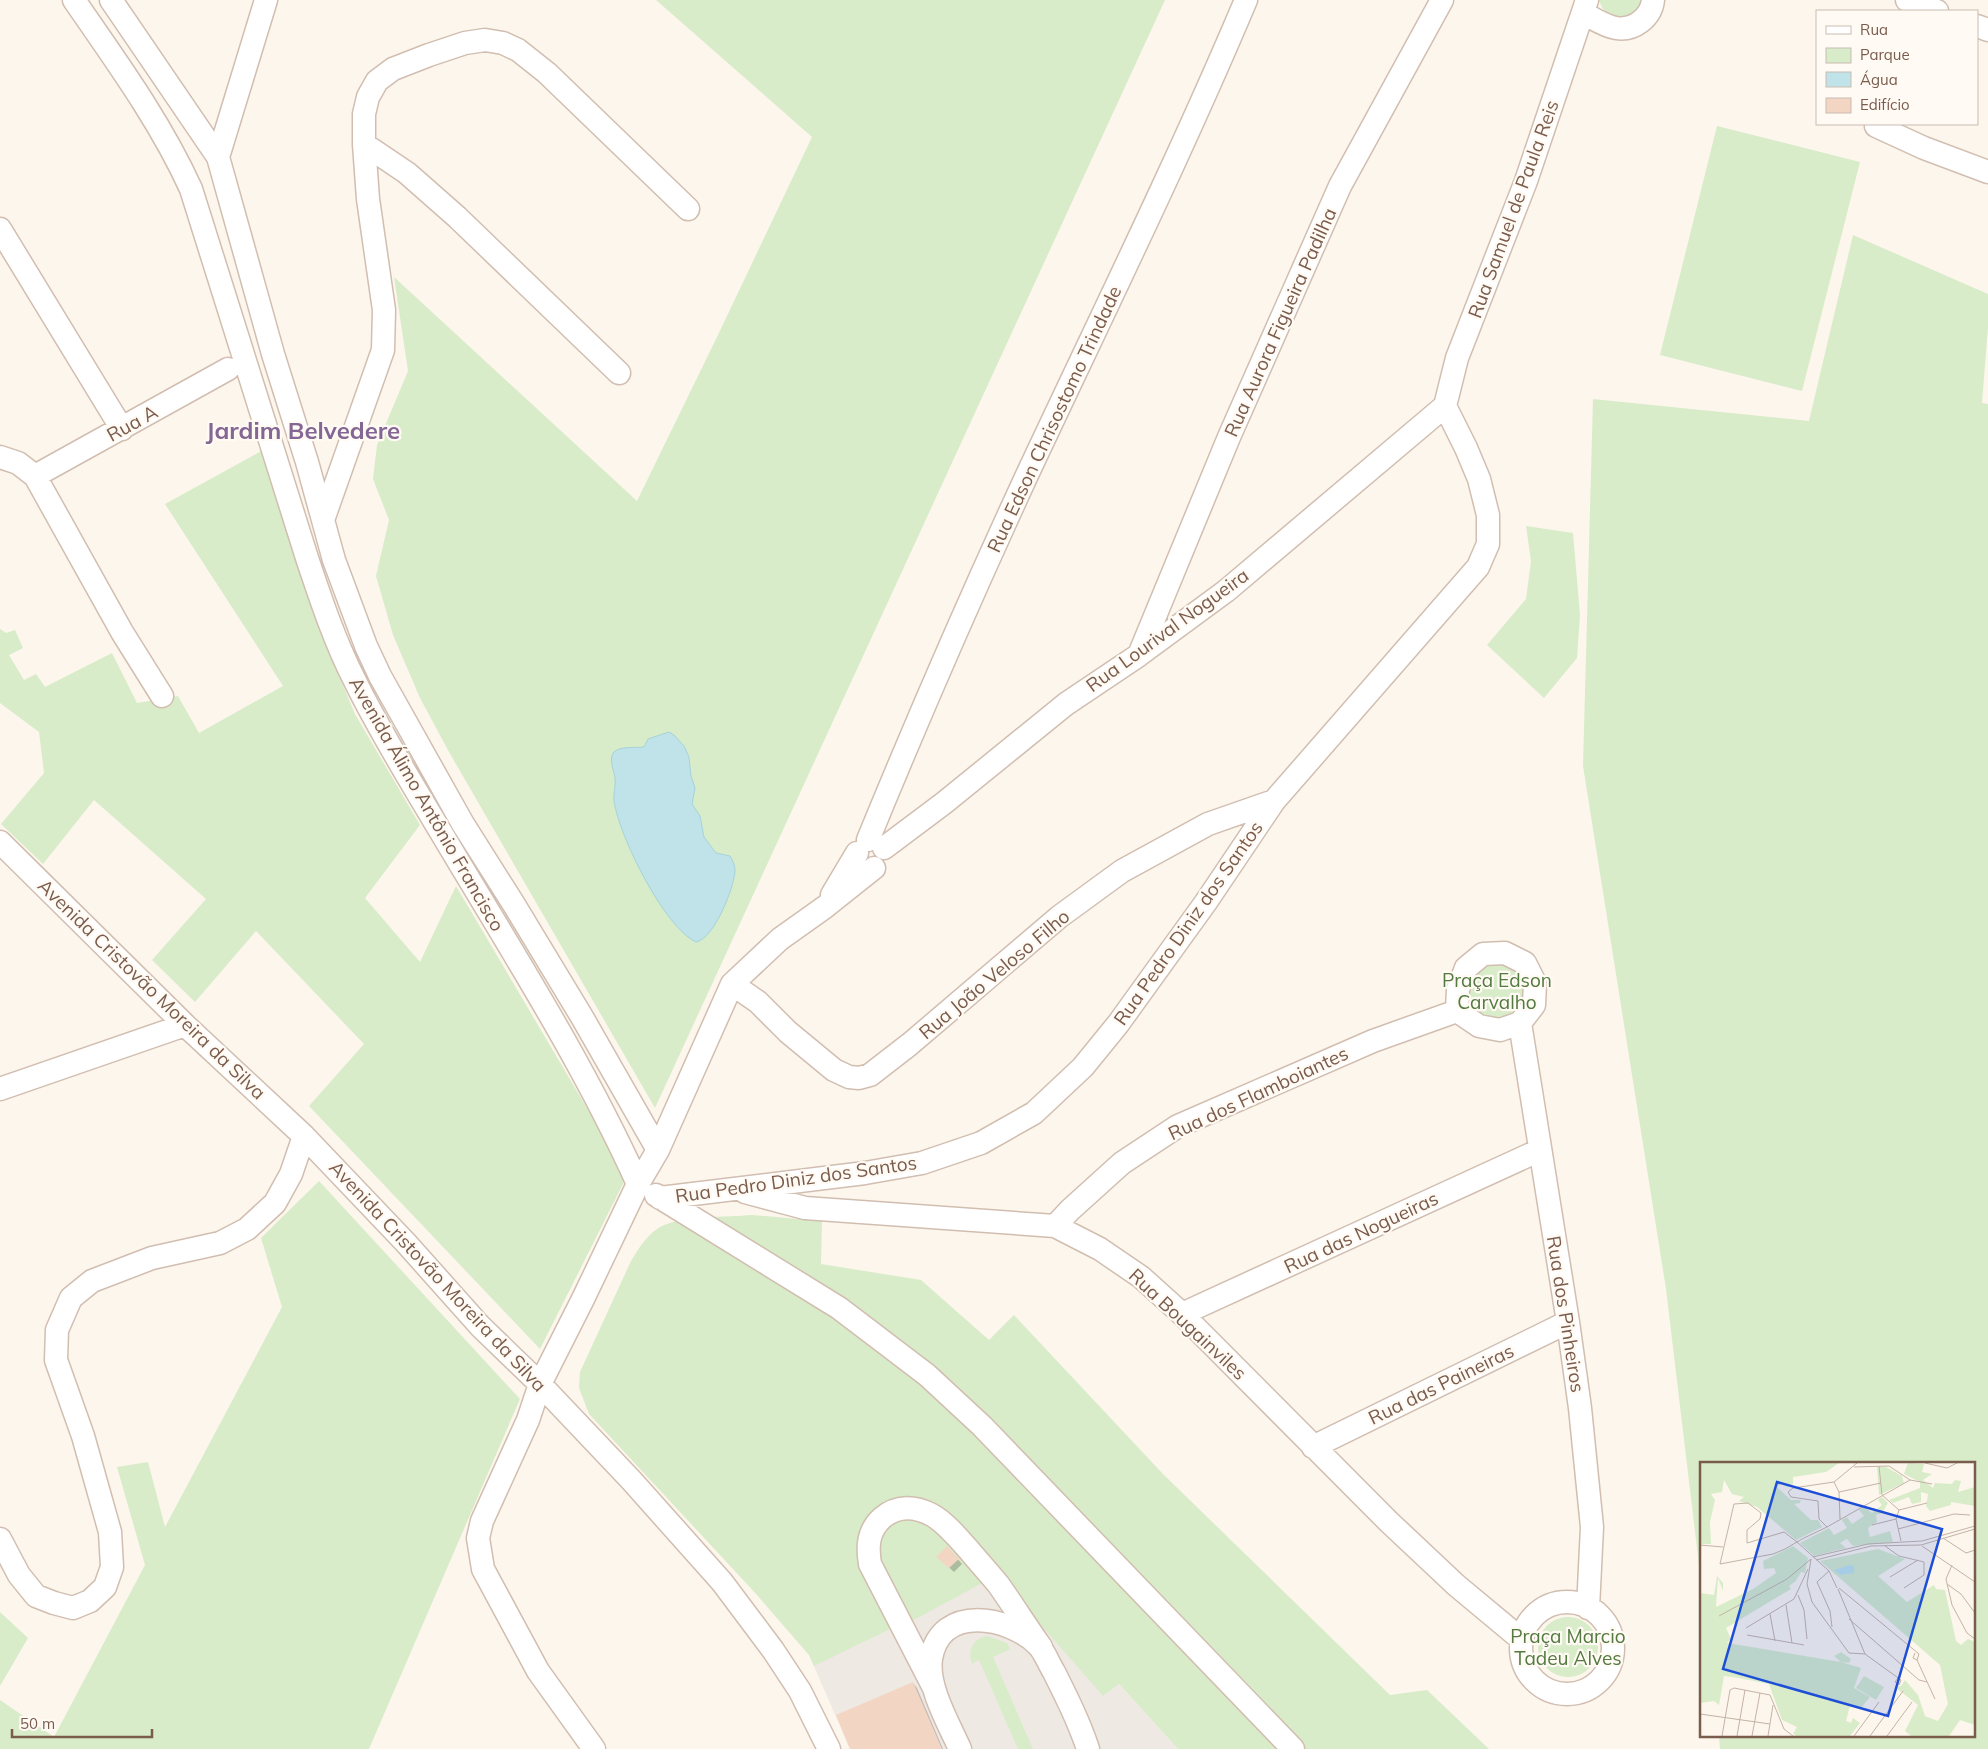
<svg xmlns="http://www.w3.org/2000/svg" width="1988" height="1749" font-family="Mulish,sans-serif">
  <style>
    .industrial { fill: #efe9e4 }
    .green { fill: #d8ecc9 }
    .water { fill: #bfe3e8; stroke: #a5d3da }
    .shadow { fill: #0003 }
    .building { fill: #f3d5c3 }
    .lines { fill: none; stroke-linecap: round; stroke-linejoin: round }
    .minor-casing { stroke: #d1beb0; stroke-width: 25 }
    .minor { stroke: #fff; stroke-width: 22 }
    .labels { text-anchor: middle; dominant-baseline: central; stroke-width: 4.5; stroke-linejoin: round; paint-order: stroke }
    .street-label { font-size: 19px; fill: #7a5c4d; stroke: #fffaf3 }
    .park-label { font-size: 19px; fill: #537a41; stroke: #fffaf3 }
    .district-label { font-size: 24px; font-weight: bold; fill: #846695; stroke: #fffaf3 }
    .inset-road { fill: none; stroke: #c5b3a7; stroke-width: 1 }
    .view { fill: #1d4ed8; fill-opacity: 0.15; stroke: #1d4ed8; stroke-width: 2.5 }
    .inset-edge { fill: none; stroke: #7a5c4d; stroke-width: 2.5 }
  </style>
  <rect width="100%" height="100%" fill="#fdf6ec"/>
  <!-- industrial -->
  <path class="industrial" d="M865 1422 1088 1650 1178 1749H850L809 1655 758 1596Z"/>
  <!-- green -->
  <path class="green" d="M656 0H1165L655 1108 449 752 420 698 393 635 376 576 389 520 373 479 377 445 408 371 394 277 637 501 717 337 812 137Z
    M1599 0H1645L1631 18C1616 18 1604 17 1599 0Z
    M1717 126 1860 162 1802 391 1660 355Z
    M1853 235 1988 294V327L1982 403 1988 404V1749H1720L1719 1735H1974V1463H1702V1590L1666 1289 1583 766 1593 399 1809 421Z
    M265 449 301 569 332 659 355 714 420 825 365 898 420 962 456 886 627 1176 540 1349 309 1106 364 1044 256 931 195 1002 152 960 206 899 94 800 43 864 1 824 44 773 39 732 0 703V629L6 633 15 630 23 648 9 655 24 680 36 674 45 687 112 653 137 703 178 696 199 733 283 686 165 504Z
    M1526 526 1573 533 1580 615 1577 658 1544 698 1487 645 1526 599 1531 561Z
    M1497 959 1523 973 1526 1004 1502 1022C1464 1009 1467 1013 1471 973Z
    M319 1181 520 1399 369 1749H0V1700L54 1737 145 1565 117 1467 148 1462 165 1527 282 1307 261 1238Z
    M752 1215 822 1221 821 1264 921 1280 989 1340 1014 1315 1163 1474 1390 1695 1427 1690 1489 1749H1178L1119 1684 1103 1696 947 1518 892 1503 867 1578 890 1629 814 1666 809 1655 758 1596 589 1414 579 1388 580 1372 631 1261C639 1248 648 1233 662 1226 683 1216 727 1217 752 1215Z
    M896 1518 925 1520 988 1580 910 1622 877 1562 882 1529Z
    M0 1612 28 1638 0 1686Z
    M1538 1647a30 30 0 1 1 60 0a30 30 0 1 1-60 0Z
    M987 1636 1007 1643 1010 1649 993 1657 1033 1749H1018L979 1660 972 1664C967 1649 973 1639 987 1636Z"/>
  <!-- water -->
  <path class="water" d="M669 732 674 735 684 746 689 757 691 776 695 788 692 804 700 816 704 837 716 853 730 856C733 861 735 865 735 871 734 888 714 939 696 942 664 927 619 836 614 801 613 794 616 786 615 778 614 770 608 759 614 752 620 746 636 748 644 747L648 739Z"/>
  <!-- shadow -->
  <path class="shadow" d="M947 1547 962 1564 954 1572 942 1561Z
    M913 1683 917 1688 943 1749H851Z"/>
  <!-- building -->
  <path class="building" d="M947 1546 959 1559 949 1568 936 1557Z
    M913 1682 942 1749H850L836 1715Z"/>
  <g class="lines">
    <defs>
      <path id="minor" d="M74 0C116 61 160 121 191 189L307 558C321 600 335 642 355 681 380 732 410 780 439 829 508 945 582 1060 638 1184
        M111 0 218 157 273 354 307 462 334 560 366 646 380 676 463 824 513 903 582 1017 658 1150
        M1907 0 1937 11
        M1583 13C1593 18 1604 26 1616 28 1633 31 1651 18 1653 0
        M1977 26 1988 30
        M1876 126 1924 148 1988 172
        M364 144 407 173 457 217 619 373
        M218 157 266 0
        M0 229 122 429
        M1445 406 1457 358 1526 181 1587 0
        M0 457 18 463 35 476 122 632 162 696
        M35 476 228 369
        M323 520 383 350 384 310 368 199 364 144V114L368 97 377 81 393 69 429 55 465 43 485 40 503 43 518 50 547 73 688 209
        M1139 655 1229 437 1340 186 1442 0
        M868 840C918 718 971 596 1027 475 1101 317 1178 161 1246 0
        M0 842 185 1025 304 1136 406 1243 480 1326 540 1384 632 1481 722 1582 773 1650 800 1691 829 1749
        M884 848 944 803 1066 704 1139 655 1226 591 1445 406
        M832 895 857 853
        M1505 953 1525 963 1535 983 1534 1005 1520 1023 1500 1030 1479 1026 1457 1011 1458 989 1466 968 1483 954Z
        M732 984 758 1002 788 1032 834 1070 849 1077 859 1078 870 1075 910 1044 1059 917 1122 871 1208 824 1274 801
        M1520 1023 1568 1322 1580 1408 1592 1527 1588 1608
        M0 1089 185 1025
        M745 1192 805 1208 1055 1226 1100 1249 1141 1277 1182 1314 1389 1522 1456 1585 1522 1640
        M656 1195 839 1308 927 1375 982 1426 1293 1749
        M660 1198 865 1173 922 1163 981 1143 1034 1113 1083 1067 1118 1024 1206 902 1274 801 1478 567 1488 544V515L1479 479 1466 448 1445 406
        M1055 1226 1070 1210 1122 1163 1178 1126 1373 1041 1457 1011
        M1182 1314 1540 1150
        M1313 1447 1568 1322
        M0 1539 19 1575 36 1596 54 1603 73 1608 90 1601 105 1587 112 1567 110 1532 83 1436 56 1360 57 1330 71 1298 92 1281 152 1258 220 1243 247 1229 275 1203 291 1174 304 1136
        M1521 1648a46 46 0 1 1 92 0a46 46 0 1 1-92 0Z
        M934 1688 870 1564C867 1546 868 1531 882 1518 897 1505 915 1506 932 1515 946 1523 957 1537 968 1549 978 1561 988 1572 998 1584 1013 1605 1026 1626 1041 1647
        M594 1749 538 1671 483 1569 478 1538 482 1521 528 1420 540 1384 583 1299 638 1184 658 1150 732 984 780 939 825 907 874 868
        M960 1749C949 1724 927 1687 931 1659 940 1603 1010 1616 1039 1646 1045 1653 1049 1664 1054 1672 1067 1698 1079 1722 1088 1749"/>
    </defs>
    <!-- minor casing -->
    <use href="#minor" class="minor-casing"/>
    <!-- minor -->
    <use href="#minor" class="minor"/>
  </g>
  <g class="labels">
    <!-- street labels -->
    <g class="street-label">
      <text transform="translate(1513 209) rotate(-70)">Rua Samuel de Paula Reis</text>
      <text transform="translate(1280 322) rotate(-66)">Rua Aurora Figueira Padilha</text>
      <text transform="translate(1054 419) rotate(-65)">Rua Edson Chrisostomo Trindade</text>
      <text transform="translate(132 423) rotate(-29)">Rua A</text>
      <text transform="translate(1167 630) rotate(-36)">Rua Lourival Nogueira</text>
      <text transform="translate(427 804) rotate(60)">Avenida Álimo Antônio Francisco</text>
      <text transform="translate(1188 923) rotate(-55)">Rua Pedro Diniz dos Santos</text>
      <text transform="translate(994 974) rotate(-40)">Rua João Veloso Filho</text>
      <text transform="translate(152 989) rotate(44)">Avenida Cristovão Moreira da Silva</text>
      <text transform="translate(1258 1093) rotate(-25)">Rua dos Flamboiantes</text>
      <text transform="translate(796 1179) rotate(-8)">Rua Pedro Diniz dos Santos</text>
      <text transform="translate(1361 1232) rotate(-25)">Rua das Nogueiras</text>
      <text transform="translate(438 1276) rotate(47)">Avenida Cristovão Moreira da Silva</text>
      <text transform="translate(1566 1314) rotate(81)">Rua dos Pinheiros</text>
      <text transform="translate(1188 1324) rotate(43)">Rua Bougainviles</text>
      <text transform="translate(1441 1384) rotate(-26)">Rua das Paineiras</text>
    </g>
    <!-- park labels -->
    <g class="park-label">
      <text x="1497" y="980">Praça Edson<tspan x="1497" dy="22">Carvalho</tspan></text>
      <text x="1568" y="1636">Praça Marcio<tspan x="1568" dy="22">Tadeu Alves</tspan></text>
    </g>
    <!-- district labels -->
    <g class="district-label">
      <text x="303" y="430">Jardim Belvedere</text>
    </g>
  </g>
  <!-- overview -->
  <g transform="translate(1700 1462)">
    <rect width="275" height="275" fill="#fdf6ec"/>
    <path d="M0 1H139L126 10 93 15V22L87 25 82 21 77 25 91 38H101L100 41 94 42 111 58H118L122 65 96 78 57 45 39 39 44 35 32 32 24 18 22 30 11 32 15 38 10 60 11 82H0ZM208 1 224 2 222 10 232 12 223 18 233 26 235 21 252 22 255 18 261 19 258 30 275 25V44L251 40V43L230 49 226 44 228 32 221 30V40L212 42 209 35 193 41 189 38 220 26V20L204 12ZM177 5H186L202 14 204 21 179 33ZM182 35 188 41 182 51 176 53 177 60 168 66 170 75 190 69 193 80 153 84 147 77 140 81 146 86 114 94 100 81 129 66 134 73 147 66 142 58 147 55 152 62 164 54 159 48 164 45 172 51 182 43 178 38ZM93 84 108 96 105 111 101 110 96 119 89 124 91 127 26 166 31 177 27 181 141 200 134 194 141 190 151 197 149 201 141 200 161 206 154 226 170 235 160 247 150 243 146 259 151 261 153 256 160 261 150 274H96L93 272 97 265 82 258 69 222 39 216 24 214 19 243 14 239 0 241V131L14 133 17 114 23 121V129L18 116 16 145 53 127 76 111 74 106 64 107 63 99ZM178 87 205 97 178 114 207 140 234 123 236 127 245 128 256 179 261 183 268 177 275 180V263L260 258 249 274H211L205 269 218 243 195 225 201 224 205 218 218 233 225 254 238 259 248 242 240 203 120 99ZM164 214 184 225 176 238 156 226Z" fill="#d8ecc9"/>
    <path d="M150 103 154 104V111L141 113 134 108Z" fill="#bfe3e8"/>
    <path class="inset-road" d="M225 1 247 6 257 1M179 4 182 33 199 48M154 5 189 4 210 18M134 20 139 30 140 57M139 30 181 21M199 48 227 41M196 57 201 79M172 63 196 57 199 48M127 65 119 57 118 39 91 35 88 30 93 26 134 20 157 1M198 67 254 52 270 53M243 76 266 91 275 88M0 83 23 85M185 84 199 94 224 100V113L204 126M222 84 275 120M113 95 168 82 222 79 275 64M111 97 107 122 112 140 149 191 165 192M116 98 171 84 221 83 275 67M252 103 246 117 252 143 267 171 275 177M129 109 117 120 130 149 132 165M190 115 218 98M247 122 261 132 275 151M137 126 129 109 97 80 84 70 47 81V68L60 57 61 51 48 41 34 42 20 102 73 92 85 87 97 80 104 76 127 65 210 18 232 22M139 126 219 192 217 198 213 196 215 191M138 127 165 192M98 133 104 148 107 177M86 143 92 181M70 152 75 179M19 154 87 117 111 97M149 157 219 218 227 220M46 166 94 137 108 107M47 173 104 183M165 192 201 218 199 223 195 220 198 216M217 198 235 237M0 252 70 262M22 274 30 228 34 226 70 233 84 267 93 274M37 274 45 228M52 274 60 231M68 274 73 243M154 274 179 240M170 274 203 229M187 274 212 240"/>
    <path class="view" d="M77 20 242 67 188 254 23 207Z"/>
    <rect width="275" height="275" class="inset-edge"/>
  </g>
  <!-- legend -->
  <rect x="1816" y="10" width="162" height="115" fill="#fffaf3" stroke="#cabbb1"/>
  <rect x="1826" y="26" width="25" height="8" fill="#ffffff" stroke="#cabbb1"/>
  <text x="1860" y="35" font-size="15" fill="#7a5c4d">Rua</text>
  <rect x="1826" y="48" width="25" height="15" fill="#d8ecc9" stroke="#cabbb1"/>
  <text x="1860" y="60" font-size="15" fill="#7a5c4d">Parque</text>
  <rect x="1826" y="72" width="25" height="15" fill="#bfe3e8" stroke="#cabbb1"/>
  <text x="1860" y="85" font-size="15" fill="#7a5c4d">Água</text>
  <rect x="1826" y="98" width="25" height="15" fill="#f3d5c3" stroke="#cabbb1"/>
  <text x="1860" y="110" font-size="15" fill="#7a5c4d">Edifício</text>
  <!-- scale -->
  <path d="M12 1729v8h140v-8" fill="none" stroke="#7a5c4d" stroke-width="2.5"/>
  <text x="20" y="1729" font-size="15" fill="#7a5c4d" stroke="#fffaf3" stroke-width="4" paint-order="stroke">50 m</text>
</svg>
